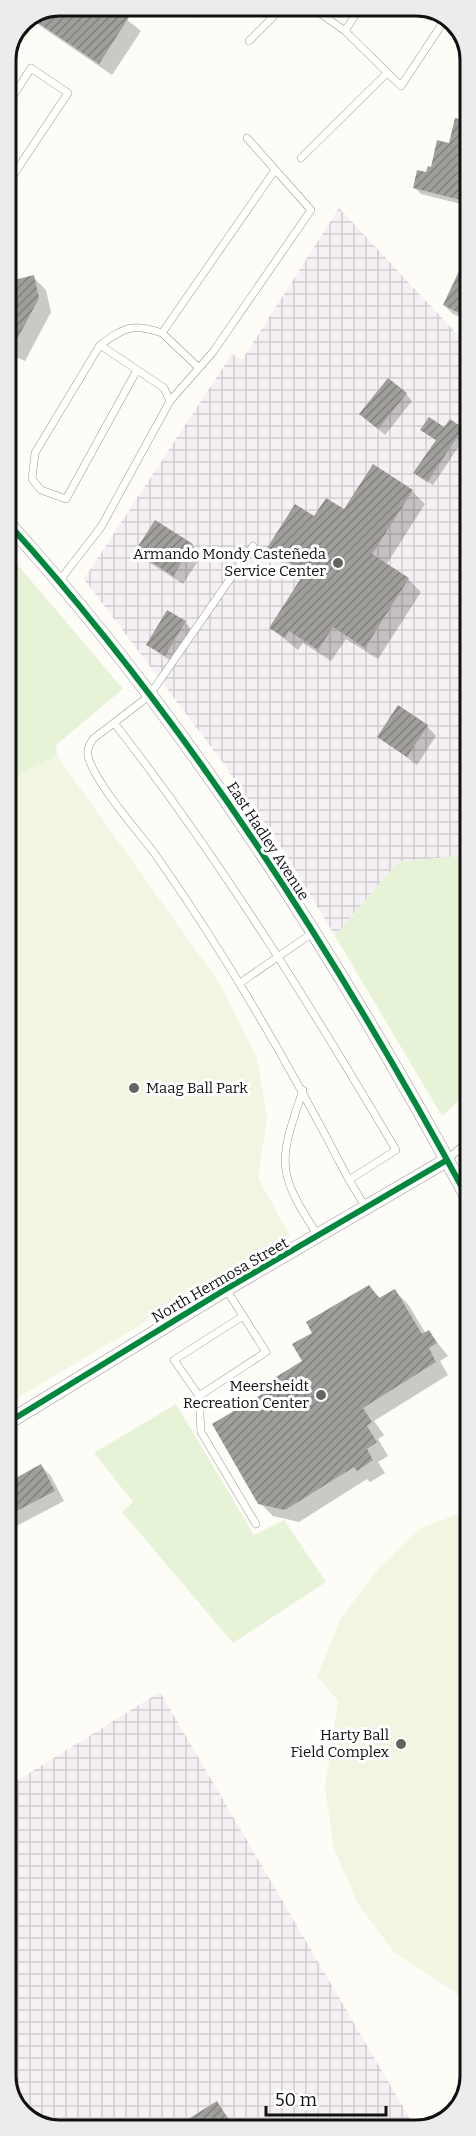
<svg xmlns="http://www.w3.org/2000/svg" width="476" height="2136" font-family="Bitter,serif">
  <style>
    .industrial { fill: url(#industrial-grid) }
    .park { fill: #e7f3d7 }
    .pitch { fill: #f0f6e1 }
    .shadow { fill: #0003 }
    .building { fill: url(#building-hatch) }
    .lines { fill: none; stroke-linecap: round; stroke-linejoin: round }
    .lane-casing { stroke: #979795; stroke-width: 8 }
    .street-casing { stroke: #979795; stroke-width: 15 }
    .lane { stroke: #fffffe; stroke-width: 7 }
    .street { stroke: #fffffe; stroke-width: 14 }
    .cycleway-casing { stroke: #fff; stroke-width: 10 }
    .cycleway { stroke: #00873e; stroke-width: 6 }
    .poi-dot { fill: #646362; stroke: #fff; stroke-width: 2 }
    .labels { text-anchor: middle; dominant-baseline: central; stroke-width: 6; stroke-linejoin: round; paint-order: stroke }
    .poi-label { font-size: 15px; fill: #111; stroke: #fff; text-anchor: end }
    .street-label { font-size: 15px; fill: #111; stroke: #fff }
    .rim { fill: none; stroke: #111; stroke-width: 3 }
  </style>
  <defs>
    <pattern id="industrial-grid" width="8" height="8" patternUnits="userSpaceOnUse" patternTransform="scale(1.5)"><rect width="8" height="8" fill="#f5f0f3"/><path d="M0 4h8M4 0v8" fill="none" stroke="#d1cdcf"/></pattern>
    <pattern id="building-hatch" width="6" height="6" patternUnits="userSpaceOnUse" patternTransform="scale(1.5)"><rect width="6" height="6" fill="#a19f9c"/><path d="M-1 1l2-2M0 6l6-6M5 7l2-2" fill="none" stroke="#82807e"/></pattern>
  </defs>
  <rect width="100%" height="100%" fill="#fdfcf7"/>
  <!-- industrial -->
  <path class="industrial" d="M339 208 469 347V855L398 862 335 936 284 851 223 763 84 579 232 354 242 360Z
    M160 1692 416 2129 54 2130 22 2114 7 2086V1787Z"/>
  <!-- park -->
  <path class="park" d="M6 551 123 689 56 745 57 756 6 781Z
    M469 855 470 1090 442 1116 335 936 398 862Z
    M176 1404 254 1535 284 1520 326 1582 233 1643 122 1512 133 1502 94 1453Z"/>
  <!-- pitch -->
  <path class="pitch" d="M57 756 220 984 257 1058 267 1118 258 1178 290 1236 7 1404 6 781Z
    M470 1510V2002L394 1952 358 1904 334 1848 325 1787 338 1701 317 1676 341 1618 378 1569 421 1528Z"/>
  <!-- shadow -->
  <path class="shadow" d="M61 6H110L141 31 112 75 30 19Z
    M469 99V206L421 194 414 187 450 145 463 122Z
    M6 263 12 282 33 277 46 290 51 312 25 361 6 352Z
    M465 263 469 265V321L453 314 444 305Z
    M406 394 412 401 385 435 361 414Z
    M462 429 467 434 433 485 420 478 415 473 437 441 422 430Z
    M374 466 412 491 425 504 386 565 408 579 421 592 378 659 346 639 331 661 303 643 298 650 271 628 305 575 281 560 269 547 315 518 344 512Z
    M469 511V521L465 517Z
    M192 545 202 555 183 584 147 561 137 551Z
    M185 622 191 629 172 662 148 645Z
    M427 726 436 736 417 765 379 737Z
    M369 1286 381 1299 395 1291 408 1304 426 1334 429 1332 448 1356 440 1361 448 1375 374 1421 384 1435 378 1439 388 1456 378 1462 385 1473 370 1482 367 1479 299 1522 273 1516 260 1503 283 1384 304 1361 314 1334Z
    M41 1466 51 1476 64 1501 7 1531V1484Z
    M217 2103 237 2129H192L187 2121Z"/>
  <!-- building -->
  <path class="building" d="M61 6H112L129 17 99 64 31 18Z
    M455 118 469 122V185L465 201 413 188 417 170 426 172 428 166 431 167 437 140 449 143Z
    M469 250V318L443 305Z
    M34 275 39 298 6 360V282Z
    M388 378 407 393 378 429 359 414Z
    M429 417 444 427 450 419 463 428 428 481 413 473 436 440 420 430Z
    M373 464 413 490 372 554 409 578 365 648 333 627 318 650 289 631 285 638 269 628 305 572 267 548 295 504 314 516 326 498 344 509Z
    M155 520 193 544 173 576 135 551Z
    M167 610 186 621 165 656 146 645Z
    M398 705 428 725 407 757 377 737Z
    M369 1285 379 1298 395 1289 422 1334 429 1330 437 1343 429 1348 436 1362 363 1408 372 1422 367 1426 377 1442 367 1449 373 1460 357 1471 354 1467 285 1510 258 1504 212 1424 281 1383 276 1377 302 1361 292 1344 312 1333 306 1322Z
    M41 1464 55 1491 7 1516V1483Z
    M217 2101 234 2129H190L185 2121Z"/>
  <g class="lines">
    <defs>
      <path id="lane" d="M190 6 198 13 203 6
        M310 6 345 31 401 86 446 18
        M345 31 361 6
        M249 41 284 6
        M6 81 17 89
        M6 107 31 68 68 93 6 186
        M301 158 387 73
        M100 345C125 327 132 323 162 333
        M199 368 162 333 275 170
        M170 401 213 352 311 210 247 138
        M60 580 101 527 170 401 164 388 100 345 35 453 32 479 41 490 66 499 137 370
        M115 724C220 859 309 1003 396 1150L349 1180C290 1066 227 955 152 850 135 828 94 781 88 756 87 749 89 745 93 739L149 696 253 546
        M240 983 314 932
        M303 1090C278 1163 276 1172 319 1237
        M447 1160 470 1139
        M349 1180 366 1208
        M226 1289 266 1352 199 1396 174 1360 243 1316
        M199 1396 201 1432 256 1524"/>
      <path id="street" d="M6 521C191 725 339 960 470 1202
        M7 1423 226 1289 447 1160"/>
    </defs>
    <!-- lane casing -->
    <use href="#lane" class="lane-casing"/>
    <!-- street casing -->
    <use href="#street" class="street-casing"/>
    <!-- lane -->
    <use href="#lane" class="lane"/>
    <!-- street -->
    <use href="#street" class="street"/>
    <defs>
      <path id="cycleway" d="M6 521C191 725 339 960 470 1202
        M7 1423 226 1289 447 1160"/>
    </defs>
    <!-- cycleway casing -->
    <use href="#cycleway" class="cycleway-casing"/>
    <!-- cycleway -->
    <use href="#cycleway" class="cycleway"/>
  </g>
  <!-- markers -->
  <g class="poi-dot">
    <circle cx="338" cy="563" r="6"/>
    <circle cx="134" cy="1088" r="6"/>
    <circle cx="321" cy="1395" r="6"/>
    <circle cx="401" cy="1744" r="6"/>
  </g>
  <g class="labels">
    <!-- poi labels -->
    <g class="poi-label">
      <text x="326" y="554">Armando Mondy Casteñeda<tspan x="326" dy="17">Service Center</tspan></text>
      <text x="146" y="1088" text-anchor="start">Maag Ball Park</text>
      <text x="309" y="1386">Meersheidt<tspan x="309" dy="17">Recreation Center</tspan></text>
      <text x="389" y="1735">Harty Ball<tspan x="389" dy="17">Field Complex</tspan></text>
    </g>
    <!-- street labels -->
    <g class="street-label">
      <text transform="translate(268 841) rotate(57)">East Hadley Avenue</text>
      <text transform="translate(220 1280) rotate(-30)">North Hermosa Street</text>
    </g>
  </g>
  <!-- crop -->
  <path d="M0 0H476V2136H0ZM60 16H416A44 44 0 0 1 460 60V2076A44 44 0 0 1 416 2120H60A44 44 0 0 1 16 2076V60A44 44 0 0 1 60 16Z" fill="#ececec" fill-rule="evenodd"/>
  <path class="rim" d="M60 16H416A44 44 0 0 1 460 60V2076A44 44 0 0 1 416 2120H60A44 44 0 0 1 16 2076V60A44 44 0 0 1 60 16Z"/>
  <!-- scale -->
  <path d="M266 2106v9h120v-9" fill="none" stroke="#111111" stroke-width="3"/>
  <text x="275" y="2106" font-size="18" fill="#111111" stroke="#ffffff" stroke-width="4.5" paint-order="stroke">50 m</text>
</svg>
